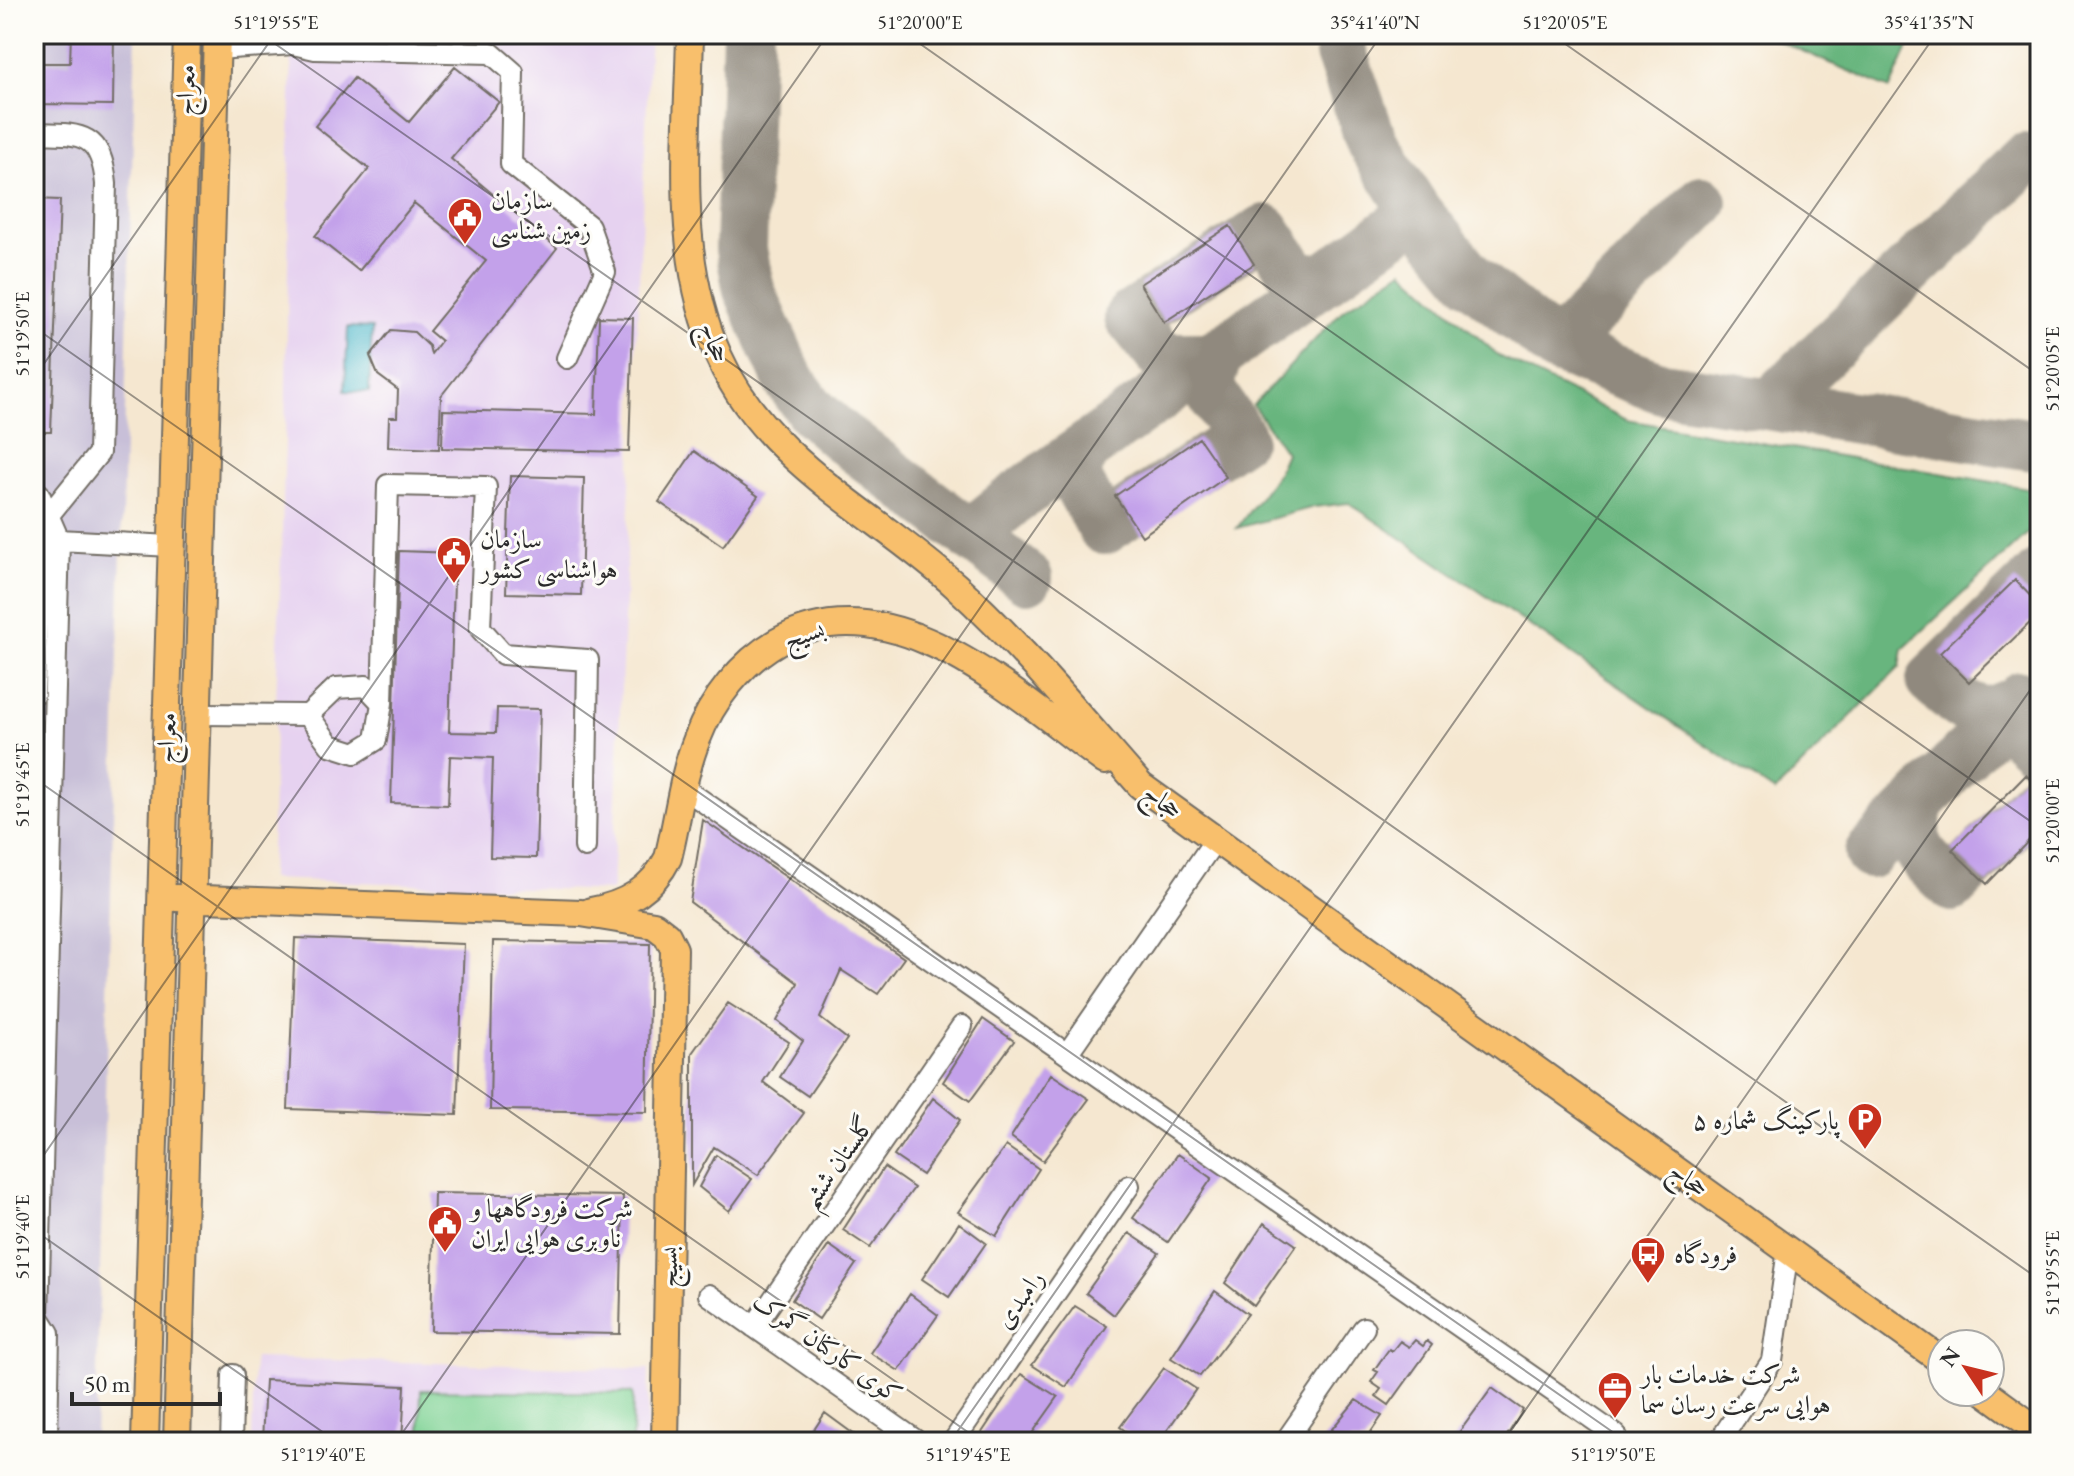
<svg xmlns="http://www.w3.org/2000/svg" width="2074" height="1476" font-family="'EB Garamond',Amiri,serif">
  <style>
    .built { fill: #e6d2f0 }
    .industrial { fill: #c8bfd8 }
    .green { fill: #7fd395; stroke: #557f60; stroke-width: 2 }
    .forest { fill: #67b57e; stroke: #497054; stroke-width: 2 }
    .water { fill: #4fb8cc; stroke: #3d727c; stroke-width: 2 }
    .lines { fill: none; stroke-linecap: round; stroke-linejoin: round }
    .taxiway { stroke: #90897e; stroke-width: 52 }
    .building { fill: #c3a1ea }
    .minor-casing { stroke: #726d65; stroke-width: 24 }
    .major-casing { stroke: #726d65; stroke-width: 30 }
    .minor { stroke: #fff; stroke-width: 20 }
    .major { stroke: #f8bf6c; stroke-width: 26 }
    .ticks { fill: none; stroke: #2b2b2b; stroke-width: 2; stroke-opacity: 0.45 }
    .labels { text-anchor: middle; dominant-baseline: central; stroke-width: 6; stroke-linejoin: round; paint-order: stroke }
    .street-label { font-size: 26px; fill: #2b2b2b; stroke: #fdfcf7 }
    .poi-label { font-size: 26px; fill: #2b2b2b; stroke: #fdfcf7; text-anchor: start }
    .neatline { fill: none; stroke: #2b2b2b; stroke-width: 3 }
    .ticks-label { font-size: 20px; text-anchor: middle; fill: #2b2b2b }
  </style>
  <rect width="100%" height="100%" fill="#fdfcf7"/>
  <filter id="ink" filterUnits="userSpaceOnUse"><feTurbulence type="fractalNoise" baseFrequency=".0125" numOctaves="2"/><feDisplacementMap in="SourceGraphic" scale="16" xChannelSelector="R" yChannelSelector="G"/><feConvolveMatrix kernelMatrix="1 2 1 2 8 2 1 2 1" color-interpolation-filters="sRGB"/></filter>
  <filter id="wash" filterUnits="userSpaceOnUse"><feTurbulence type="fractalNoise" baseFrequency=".006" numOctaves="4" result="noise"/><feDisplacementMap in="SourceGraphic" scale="32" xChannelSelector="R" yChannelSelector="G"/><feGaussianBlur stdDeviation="1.8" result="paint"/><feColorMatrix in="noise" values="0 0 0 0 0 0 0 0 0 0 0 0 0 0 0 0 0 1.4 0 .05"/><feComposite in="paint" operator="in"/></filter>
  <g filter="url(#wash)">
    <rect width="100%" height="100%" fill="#f5e7d0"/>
    <!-- built -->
    <path class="built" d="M292 34H650L612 891 270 879 285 443Z
      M254 1358 649 1369 647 1442H252Z"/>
    <!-- industrial -->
    <path class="industrial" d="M34 34H136L95 1442H34Z"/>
    <!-- green -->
    <path class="green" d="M421 1390 633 1393 632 1442H420Z"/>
    <!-- forest -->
    <path class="forest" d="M1763 34H1914L1890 89Z
      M1403 270 1499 356 1627 420 2040 490V533L2027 534 1903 649 1900 667 1775 792 1349 503 1314 507 1237 528 1277 474 1286 453 1253 405 1343 310Z"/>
    <!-- water -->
    <path class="water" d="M348 327 372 328 369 392 345 391Z"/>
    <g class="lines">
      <!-- taxiway -->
      <path class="taxiway" d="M748 34 741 249 749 290 789 380 811 410 839 435 1027 578
        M1339 34 1341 53 1372 143 1417 213 1473 281 1557 348 1662 388 2040 446
        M1557 348 1702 202
        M1771 404 2025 159
        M1083 451 1073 475 1104 529 1240 437 1207 386 1216 358H1163L1130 317 1265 230 1296 276 1324 280
        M970 535 1013 500 1417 213
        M2040 575 1932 680 1960 704 1987 714 2017 702 2020 734 2040 752
        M1920 802C1905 850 1920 854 1952 886L2040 795
        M1870 853 2021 697"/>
    </g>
    <g id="blocks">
      <!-- building -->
      <path class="building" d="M71 34H114L113 105 34 104V63H70Z
        M455 67 499 102 451 159 557 248 441 396 439 449 388 447 389 417H397L398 390 378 375 370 356 391 330 414 332 429 346 431 354 441 341 429 331 486 261 414 203 359 271 315 236 369 169 315 126 354 78 409 122Z
        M34 199 60 200 51 432H34Z
        M1230 226 1254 264 1164 322 1140 284Z
        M599 317 633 318 629 452 442 448 443 410 596 414Z
        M1199 438 1226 477 1142 536 1115 496Z
        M694 451 758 496 723 546 659 502Z
        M510 476 584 478 581 595 506 593Z
        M399 551 455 553 449 732 496 733 497 708 540 709 536 858 490 857 493 758 450 756 448 805 391 803Z
        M2015 580 2040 606V613L1969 682 1940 653Z
        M2026 775 2040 789V829L1987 884 1952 850Z
        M703 820 904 958 878 994 841 970 820 1018 847 1039 808 1096 780 1077 803 1041 777 1021 798 983 690 902Z
        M295 938 464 944 457 1115 288 1109Z
        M493 941 650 944 647 1112 490 1110Z
        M728 1003 789 1042 763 1082 804 1113 758 1175 714 1147 692 1185V1053Z
        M983 1019 1014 1041 970 1101 943 1082Z
        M1051 1074 1089 1099 1043 1161 1011 1137Z
        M933 1098 960 1120 922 1175 894 1156Z
        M1006 1146 1039 1169 996 1236 958 1212Z
        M1178 1154 1212 1178 1168 1242 1133 1218Z
        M716 1155 752 1179 729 1211 699 1187Z
        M884 1167 914 1188 870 1248 843 1230Z
        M434 1193 623 1196 620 1334 431 1331Z
        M959 1223 986 1243 949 1297 922 1279Z
        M1264 1223 1296 1245 1254 1306 1225 1283Z
        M1129 1233 1159 1253 1114 1315 1086 1293Z
        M829 1245 856 1264 819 1319 792 1300Z
        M1215 1291 1248 1314 1200 1376 1171 1358Z
        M910 1294 938 1315 899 1371 870 1353Z
        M1075 1306 1107 1326 1066 1387 1032 1365Z
        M1415 1340 1423 1346 1427 1341 1432 1345 1389 1405 1376 1396 1381 1389 1371 1382 1378 1372 1374 1370 1389 1349 1392 1351 1400 1341 1409 1347Z
        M1164 1368 1196 1389 1159 1442H1141L1120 1427Z
        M1021 1374 1058 1397 1026 1442H991L981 1434Z
        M265 1380 405 1386 402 1442H262Z
        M1492 1388 1523 1410 1503 1442H1452Z
        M1356 1400 1382 1416 1364 1442H1321Z
        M825 1413 859 1438 856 1442H806Z"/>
    </g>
  </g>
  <g filter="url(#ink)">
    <use href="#blocks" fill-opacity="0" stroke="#726d65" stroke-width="2"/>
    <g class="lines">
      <defs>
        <path id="minor" d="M217 49 293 44 315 49 491 53 513 72 511 164 589 226 605 272 567 358
          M34 133C80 134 101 131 106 184L99 453 48 516 40 539 34 694
          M34 492 39 494 59 540 38 1316 49 1333 47 1442
          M59 540 171 546
          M382 703 388 485 486 487 480 628 503 654 588 660 585 847
          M196 714 308 715 336 688 366 686 382 703 376 740 355 753 330 745 308 715
          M685 789 1616 1435
          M1067 1054 1215 840
          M709 1295 918 1442
          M754 1327 962 1026
          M231 1442 233 1375
          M953 1442 1129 1186
          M1285 1442 1364 1328
          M1719 1442 1772 1361 1788 1250"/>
        <path id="major" d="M690 34C688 142 673 256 719 357 766 462 874 512 956 586 1023 647 1081 718 1141 786L1942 1361
          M176 898 581 913 654 925 667 935 674 949 665 1442
          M591 911C625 905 652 890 668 858 678 819 682 776 697 739 712 700 741 663 777 642 892 576 1017 697 1105 761
          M1985 1392 2040 1432
          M145 1442 187 34
          M177 1442 217 34"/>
      </defs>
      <!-- minor casing -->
      <use href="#minor" class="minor-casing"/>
      <!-- major casing -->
      <use href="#major" class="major-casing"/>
      <!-- minor -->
      <use href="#minor" class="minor"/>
      <!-- major -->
      <use href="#major" class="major"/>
    </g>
  </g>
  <!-- ticks -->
  <path class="ticks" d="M261 34 2040 1280M906 34 2040 828M1551 34 2040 376M34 327 1627 1442M34 378 275 34M34 778 982 1442M34 1169 828 34M34 1230 337 1442M396 1442 1382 34M950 1442 1936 34M1503 1442 2040 676"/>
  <!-- icons -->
  <defs>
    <symbol id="civic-pin" viewBox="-11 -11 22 30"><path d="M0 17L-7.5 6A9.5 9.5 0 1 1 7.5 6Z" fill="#c8321e" stroke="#fdfcf7"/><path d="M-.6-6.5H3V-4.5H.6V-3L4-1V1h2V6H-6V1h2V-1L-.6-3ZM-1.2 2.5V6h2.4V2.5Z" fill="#fff"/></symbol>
    <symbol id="parking-pin" viewBox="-11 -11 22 30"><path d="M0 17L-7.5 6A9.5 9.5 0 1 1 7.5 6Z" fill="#c8321e" stroke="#fdfcf7"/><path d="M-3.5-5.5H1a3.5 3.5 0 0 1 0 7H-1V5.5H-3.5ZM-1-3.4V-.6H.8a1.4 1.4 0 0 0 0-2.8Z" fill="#fff"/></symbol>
    <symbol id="bus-pin" viewBox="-11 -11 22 30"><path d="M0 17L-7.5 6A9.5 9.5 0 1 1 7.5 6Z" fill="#c8321e" stroke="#fdfcf7"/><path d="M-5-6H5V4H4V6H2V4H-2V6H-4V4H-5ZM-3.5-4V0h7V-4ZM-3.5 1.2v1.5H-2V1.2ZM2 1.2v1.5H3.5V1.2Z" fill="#fff"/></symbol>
    <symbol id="office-pin" viewBox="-11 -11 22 30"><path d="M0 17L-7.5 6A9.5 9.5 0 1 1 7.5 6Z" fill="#c8321e" stroke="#fdfcf7"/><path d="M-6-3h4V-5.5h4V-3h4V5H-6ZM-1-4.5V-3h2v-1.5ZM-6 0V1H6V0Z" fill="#fff"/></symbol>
  </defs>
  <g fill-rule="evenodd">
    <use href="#civic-pin" x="445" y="195" width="40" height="54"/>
    <use href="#civic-pin" x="434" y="534" width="40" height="54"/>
    <use href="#parking-pin" x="1845" y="1100" width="40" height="54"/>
    <use href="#civic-pin" x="425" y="1203" width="40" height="54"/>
    <use href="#bus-pin" x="1628" y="1234" width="40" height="54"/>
    <use href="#office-pin" x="1595" y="1369" width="40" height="54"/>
  </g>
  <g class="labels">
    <!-- street labels -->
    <g class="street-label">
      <text transform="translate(185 90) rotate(-88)">معراج</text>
      <text transform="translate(715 342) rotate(69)">حجاج</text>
      <text transform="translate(804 634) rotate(-18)">بسیج</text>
      <text transform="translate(166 738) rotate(-88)">معراج</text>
      <text transform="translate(1163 801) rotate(37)">حجاج</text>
      <text transform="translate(837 1162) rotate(-55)">گلستان ششم</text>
      <text transform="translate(1689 1179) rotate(36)">حجاج</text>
      <text transform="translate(668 1267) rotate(-89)">بسیج</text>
      <text transform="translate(1019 1299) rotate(-55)">رامبدی</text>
      <text transform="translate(828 1347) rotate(35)">کوی کارکنان گمرک</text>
    </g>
    <!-- poi labels -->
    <g class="poi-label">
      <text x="491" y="200">سازمان<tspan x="491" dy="30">زمین شناسی</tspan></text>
      <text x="480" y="539">سازمان<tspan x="480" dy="30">هواشناسی کشور</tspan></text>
      <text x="1839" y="1120" text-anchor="end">پارکینگ شماره ۵</text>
      <text x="471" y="1208">شرکت فرودگاهها و<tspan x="471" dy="30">ناوبری هوایی ایران</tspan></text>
      <text x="1674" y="1254">فرودگاه</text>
      <text x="1641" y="1374">شرکت خدمات بار<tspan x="1641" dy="30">هوایی سرعت رسان سما</tspan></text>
    </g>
  </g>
  <!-- margin -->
  <rect width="2074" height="1476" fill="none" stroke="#fdfcf7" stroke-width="88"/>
  <!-- north arrow -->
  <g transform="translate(1966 1368) rotate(305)"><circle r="38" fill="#fdfcf7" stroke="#a9a8a5" stroke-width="2"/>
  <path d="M0-6L14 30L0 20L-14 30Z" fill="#c8321e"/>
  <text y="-12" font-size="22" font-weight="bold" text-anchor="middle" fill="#2b2b2b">N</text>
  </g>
  <!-- scale -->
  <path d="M72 1392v12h148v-12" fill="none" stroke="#2b2b2b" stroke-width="4"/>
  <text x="84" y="1392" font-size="24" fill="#2b2b2b" stroke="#fdfcf7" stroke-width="6" paint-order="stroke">50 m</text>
  <rect x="44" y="44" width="1986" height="1388" class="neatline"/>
  <g class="ticks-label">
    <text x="276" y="29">51°19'55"E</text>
    <text x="920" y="29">51°20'00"E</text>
    <text x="1375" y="29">35°41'40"N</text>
    <text x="1565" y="29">51°20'05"E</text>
    <text x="1929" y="29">35°41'35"N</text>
    <text transform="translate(22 334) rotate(-90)" y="7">51°19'50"E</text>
    <text transform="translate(2052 369) rotate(-90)" y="7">51°20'05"E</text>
    <text transform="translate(22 785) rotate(-90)" y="7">51°19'45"E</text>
    <text transform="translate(2052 821) rotate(-90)" y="7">51°20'00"E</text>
    <text transform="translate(22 1237) rotate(-90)" y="7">51°19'40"E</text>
    <text transform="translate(2052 1273) rotate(-90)" y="7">51°19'55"E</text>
    <text x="323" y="1461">51°19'40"E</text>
    <text x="968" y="1461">51°19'45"E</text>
    <text x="1613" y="1461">51°19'50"E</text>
  </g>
</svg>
